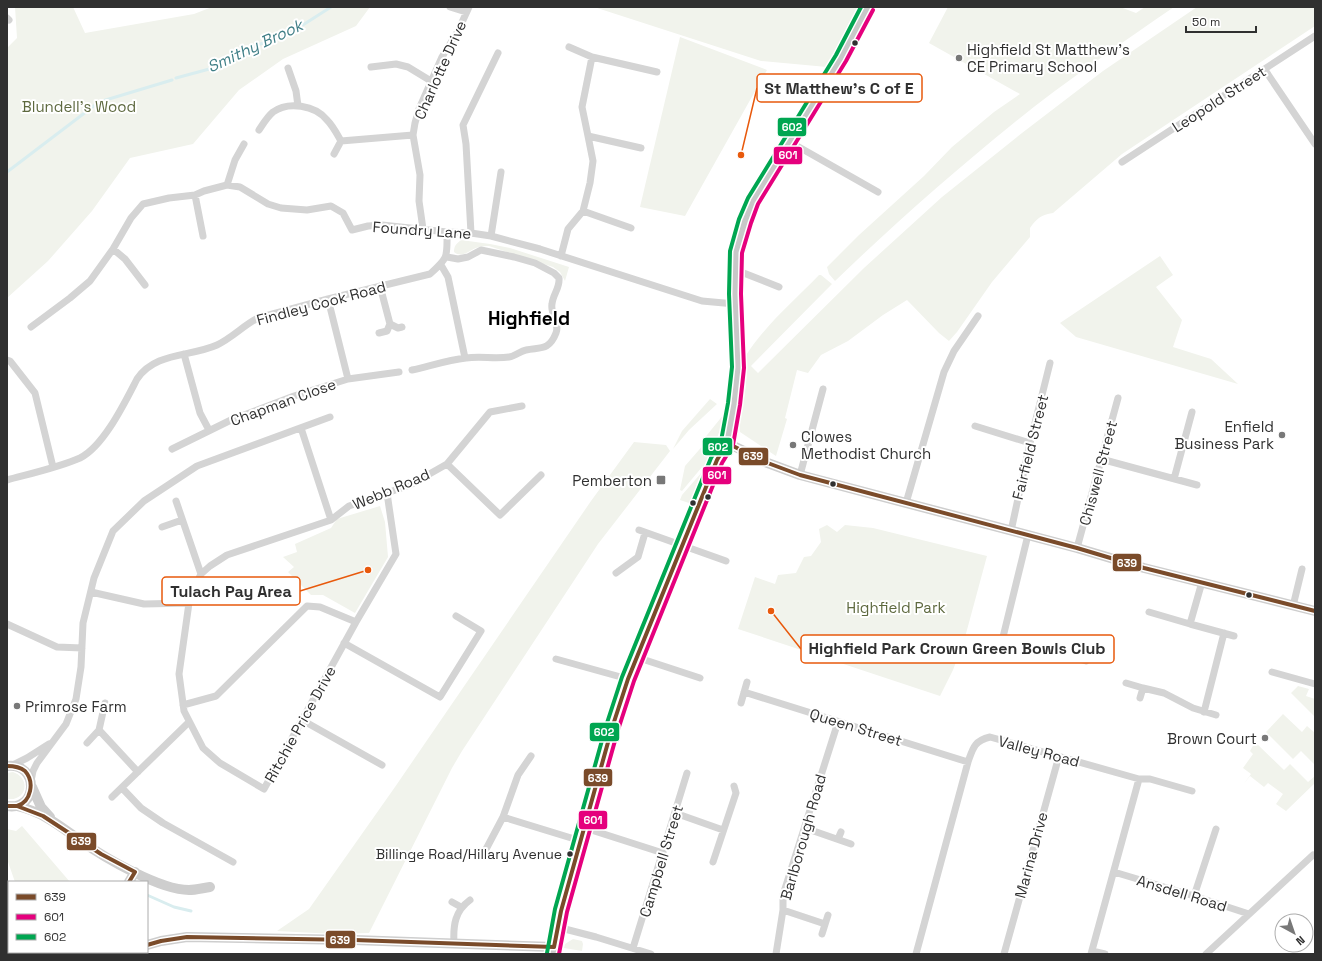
<svg xmlns="http://www.w3.org/2000/svg" width="1322" height="961" font-family="'Space Grotesk',sans-serif">
  <style>
    .green { fill: #f1f3ec }
    .lines { fill: none; stroke-linecap: round; stroke-linejoin: round }
    .stream { stroke: #d9edef; stroke-width: 3 }
    .street { stroke: #d4d4d4; stroke-width: 7 }
    .secondary { stroke: #cecece; stroke-width: 10 }
    .primary { stroke: #c8c8c8; stroke-width: 12 }
    .bus-1-casing { stroke: #fff; stroke-width: 7 }
    .bus-2-casing { stroke: #fff; stroke-width: 7 }
    .bus-3-casing { stroke: #fff; stroke-width: 7 }
    .bus-1 { stroke: #7a4b2a; stroke-width: 4 }
    .bus-2 { stroke: #e5007d; stroke-width: 4 }
    .bus-3 { stroke: #00a651; stroke-width: 4 }
    .bus-dot { fill: #303030; stroke: #fff; stroke-width: 1.5 }
    .poi-dot { fill: #787878; stroke: #fff; stroke-width: 1.5 }
    .labels { text-anchor: middle; dominant-baseline: central; stroke-width: 4; stroke-linejoin: round; paint-order: stroke }
    .bus-label { font-size: 14px; fill: #303030; stroke: #fff; text-anchor: end }
    .poi-label { font-size: 15px; fill: #303030; stroke: #fff; text-anchor: start }
    .street-label { font-size: 15px; fill: #303030; stroke: #fff }
    .park-label { font-size: 15px; fill: #5e693f; stroke: #fff }
    .water-label { font-size: 16px; font-style: italic; fill: #407f87; stroke: #fff }
    .district-label { font-size: 19px; font-weight: bold; fill: #000; stroke: #fff }
    .leader { fill: none; stroke: #e8590c; stroke-width: 1.5 }
    .callout-dot { fill: #e8590c; stroke: #fff; stroke-width: 1.5 }
    .callout { fill: #fff; stroke: #e8590c; stroke-width: 1.5 }
    .callout-label { font-size: 16px; text-anchor: middle; font-weight: bold; fill: #303030 }
    .line-badge { stroke: #fff; stroke-width: 1.5 }
    .badge-label { font-size: 11px; text-anchor: middle; font-weight: bold; fill: #fff }
  </style>
  <rect width="100%" height="100%" fill="#fff"/>
  <!-- green -->
  <path class="green" d="M15 7H73L85 33 194 14 212 7H370L356 26 283 59 239 90 193 144 130 158 92 211 48 261 7 298V48L17 38Z
    M594 7H858L827 67 761 61Z
    M948 7H1120L1136 13 1145 7H1174C1120 44 1066 81 1015 122 952 173 893 225 835 281L829 274 827 267 859 235 924 176 952 147 994 112 1020 94 929 43Z
    M1197 7H1315V26L1122 154 1053 213C1041 215 1037 218 1030 228V237L992 282 957 332 949 341 939 333 907 300 883 315 848 341 821 355 808 373 797 370 785 418 787 419 776 456 740 432C738 420 742 410 744 398 746 386 748 369 745 357 764 326 794 301 819 275H821L832 284 751 366 758 373 864 268 942 197 1022 133 1103 71Z
    M680 37 767 70 685 216 640 207Z
    M461 240 490 244 510 248 569 267 565 281 560 272 553 267 489 246C486 246 482 246 479 247 470 249 463 259 454 252 454 246 456 244 461 240Z
    M1160 256 1173 275 1156 287 1182 320 1173 347 1211 359 1238 384 1076 337 1060 323Z
    M710 399 717 404 689 430 673 449 682 431Z
    M724 414 726 415 707 463 702 467 682 491 680 490 685 466 705 443 703 440Z
    M634 442 666 445 670 451 598 544 462 751 452 768 369 933 335 934 277 931 309 909 395 787 591 501Z
    M702 472H704L692 504 680 500 682 495Z
    M380 506 385 522 388 557 355 613 323 595H311L288 572 294 567 283 557 297 552 295 544 331 528 337 519Z
    M827 525 837 532 845 525 873 528 987 556 964 641 953 670 940 696 738 629 755 577 775 584 778 575 796 573 804 557 811 556 821 542 819 529Z
    M1298 686 1309 689 1306 696 1315 699V717L1291 693Z
    M1283 714 1302 732 1307 726 1315 733V765L1301 751 1293 759 1266 732Z
    M1255 742 1284 770 1290 764 1308 782 1315 776V783L1286 811 1276 804 1283 794 1268 783 1264 787 1250 776 1243 785 1251 774 1243 768 1253 754 1250 751Z
    M13 772C31 778 27 801 8 799L7 773Z
    M22 826 70 882H15L7 859V829L16 831Z
    M573 939 582 941 583 944 582 951 564 948 565 944Z
    M20 952H110L107 954H20Z"/>
  <g class="lines">
    <!-- stream -->
    <path class="stream" d="M176 78 213 68 241 52 295 30 331 7
      M7 172 99 102 172 80
      M147 895 174 907 191 911"/>
    <!-- street -->
    <path class="street" d="M450 7 466 12
      M7 18 9 20
      M569 47 592 57
      M371 67 396 64 408 67 431 81
      M288 68 296 91 298 106
      M1265 70 1315 144
      M259 130C263 124 267 117 273 112 288 101 315 105 327 120 333 126 337 134 341 141L413 135
      M588 136 582 107 592 57 657 72
      M790 142 878 192
      M334 154 341 141
      M1122 162 1315 36
      M227 185 235 160 244 144
      M195 195 203 236
      M583 211 590 183 593 161 588 136 641 148
      M423 229 419 201 420 175 413 135 415 123 419 109 442 57 458 31 469 7
      M471 233 466 144 463 125 498 53
      M491 236 501 172
      M113 249 125 259 145 285
      M561 256 568 229 583 211 631 228
      M441 265 448 277 465 358
      M736 270 779 287
      M380 286 390 324 398 328 402 327
      M328 299 348 379
      M31 327 70 298 90 281 113 249 131 218 143 204 169 198 195 195 204 191 227 185 240 187 268 204 281 208 307 210 331 206 343 213 352 230 368 226 382 225 447 232 471 233 491 236 540 249 702 301 735 304
      M379 333 387 331 390 324
      M184 354 200 413 209 430
      M7 360 10 361 35 393 53 467
      M412 370C430 366 448 360 466 358 480 356 495 359 509 357 516 356 520 351 526 350 540 347 549 351 556 333 560 323 550 314 552 304 553 294 560 288 559 278L554 273 535 263 514 257 481 250 468 257 458 259 447 257
      M975 426 1030 443
      M301 428 331 520
      M172 449 231 420 294 396 348 379 399 372
      M1101 459 1197 485
      M447 464 500 515 541 475
      M800 475 823 389
      M1174 479 1192 412
      M7 480C29 474 60 467 80 458 104 446 125 402 137 379 155 352 190 357 217 345 232 338 244 325 258 318L328 299 430 274C449 257 447 257 447 232
      M387 493 396 554 356 622 264 789 220 763 203 748 184 711 179 674 189 603 195 586 201 574 210 566 227 555 331 520 349 506 410 485 447 464 490 412 522 406
      M176 501 201 574
      M906 503 944 372 954 351 978 316
      M162 527 182 520
      M639 530 726 561
      M1011 531 1030 443 1050 363
      M1028 535 1003 637 1086 661
      M1077 548 1118 398
      M616 573 638 557 645 533
      M1202 582 1190 624 1234 636
      M91 592 144 604 189 603
      M1293 606 1302 569
      M1149 612 1190 624
      M7 624 57 647 82 648
      M344 643 440 697 481 631 456 616
      M999 654 1003 637
      M636 657 700 678
      M556 659 628 679
      M1272 672 1315 684
      M1126 683 1143 688 1140 698
      M1143 688 1164 693 1193 708 1216 715
      M744 692 968 762
      M105 703 99 730 138 772
      M741 703 747 682
      M183 705 216 696 307 606 320 607 356 622
      M1204 712 1224 633
      M302 720 382 765
      M87 743 99 730
      M11 766 27 758 49 744
      M31 781 33 771 37 763 66 724 76 699 81 667 83 623 94 578 113 531 144 501 197 466 330 417
      M122 788 141 808 163 823 233 862
      M112 797 189 722
      M675 813 723 830
      M503 817 518 775 531 756
      M585 828 663 853
      M805 828 851 844
      M838 839 841 832
      M484 853 503 817 581 841
      M713 862 736 793 734 786
      M1114 872 1194 896 1249 914
      M1194 896 1216 829
      M452 902 461 907
      M783 910 825 924
      M557 927 596 937 651 954
      M822 934 828 915
      M454 943C453 925 455 911 470 900
      M633 948 687 773
      M1092 951 1105 954
      M125 954 127 952
      M776 954 783 910V895L838 722
      M916 954 968 762C973 748 974 741 990 737L1139 779H1150L1192 791
      M1004 954 1059 756
      M1091 954 1139 779
      M1206 954 1313 855"/>
    <!-- secondary -->
    <path class="secondary" d="M727 443 746 452 765 462 800 475 1077 548 1144 568 1315 611
      M7 766C39 762 39 811 7 806
      M32 787 41 807 50 817
      M17 806C43 812 60 826 81 841 105 858 160 890 189 890 195 890 203 888 210 887
      M129 882 135 872
      M147 945 161 941 187 937 354 940 554 947"/>
    <!-- primary -->
    <path class="primary" d="M553 954 561 911 612 728 628 679 717 460 727 443 734 404 738 367 735 294 736 252 745 221 753 201 841 58 868 7"/>
    <defs>
      <path id="bus-1" d="M7 766C13 766 20 767 25 771 35 782 31 802 17 806 14 806 10 806 7 806
        M17 806 43 816 101 854 135 872 129 882
        M147 945 161 941 187 937 354 940 554 947 561 911 612 728 628 679 717 460 727 443 765 462 800 475 1077 548 1144 568 1315 611"/>
      <path id="bus-2" d="M559 954 567 912 618 730 634 681 722 463 733 445 740 405 744 368 741 294 742 253 751 223 758 204 846 61 873 10"/>
      <path id="bus-3" d="M547 953 555 909 606 726 622 677 711 458 721 441 728 403 732 367 729 294 730 251 739 219 748 198 836 55 861 7"/>
    </defs>
    <!-- bus-1 casing -->
    <use href="#bus-1" class="bus-1-casing"/>
    <!-- bus-2 casing -->
    <use href="#bus-2" class="bus-2-casing"/>
    <!-- bus-3 casing -->
    <use href="#bus-3" class="bus-3-casing"/>
    <!-- bus-1 -->
    <use href="#bus-1" class="bus-1"/>
    <!-- bus-2 -->
    <use href="#bus-2" class="bus-2"/>
    <!-- bus-3 -->
    <use href="#bus-3" class="bus-3"/>
  </g>
  <!-- markers -->
  <g class="bus-dot">
    <circle cx="855" cy="43" r="3.5"/>
    <circle cx="833" cy="484" r="3.5"/>
    <circle cx="708" cy="497" r="3.5"/>
    <circle cx="693" cy="503" r="3.5"/>
    <circle cx="1249" cy="595" r="3.5"/>
    <circle cx="570" cy="854" r="3.5"/>
  </g>
  <g class="poi-dot">
    <circle cx="959" cy="58" r="4"/>
    <circle cx="1282" cy="435" r="4"/>
    <circle cx="793" cy="445" r="4"/>
    <rect x="656" y="475" width="10" height="10" rx="2"/>
    <circle cx="17" cy="706" r="4"/>
    <circle cx="1265" cy="738" r="4"/>
  </g>
  <g class="labels">
    <!-- bus labels -->
    <g class="bus-label">
      <text x="562" y="854">Billinge Road/Hillary Avenue</text>
    </g>
    <!-- poi labels -->
    <g class="poi-label">
      <text x="967" y="49">Highfield St Matthew's<tspan x="967" dy="17">CE Primary School</tspan></text>
      <text x="1274" y="426" text-anchor="end">Enfield<tspan x="1274" dy="17">Business Park</tspan></text>
      <text x="801" y="436">Clowes<tspan x="801" dy="17">Methodist Church</tspan></text>
      <text x="652" y="480" text-anchor="end">Pemberton</text>
      <text x="25" y="706">Primrose Farm</text>
      <text x="1257" y="738" text-anchor="end">Brown Court</text>
    </g>
    <!-- street labels -->
    <g class="street-label">
      <text transform="translate(440 70) rotate(-66)">Charlotte Drive</text>
      <text transform="translate(1219 99) rotate(-33)">Leopold Street</text>
      <text transform="translate(422 230) rotate(4)">Foundry Lane</text>
      <text transform="translate(321 303) rotate(-15)">Findley Cook Road</text>
      <text transform="translate(283 402) rotate(-20)">Chapman Close</text>
      <text transform="translate(1030 447) rotate(-76)">Fairfield Street</text>
      <text transform="translate(1098 473) rotate(-75)">Chiswell Street</text>
      <text transform="translate(391 489) rotate(-23)">Webb Road</text>
      <text transform="translate(300 724) rotate(-61)">Ritchie Price Drive</text>
      <text transform="translate(856 727) rotate(17)">Queen Street</text>
      <text transform="translate(1039 751) rotate(15)">Valley Road</text>
      <text transform="translate(803 837) rotate(-74)">Barlborough Road</text>
      <text transform="translate(1031 855) rotate(-75)">Marina Drive</text>
      <text transform="translate(661 861) rotate(-73)">Campbell Street</text>
      <text transform="translate(1182 893) rotate(17)">Ansdell Road</text>
    </g>
    <!-- park labels -->
    <g class="park-label">
      <text x="79" y="106">Blundell's Wood</text>
      <text x="896" y="607">Highfield Park</text>
    </g>
    <!-- water labels -->
    <g class="water-label">
      <text transform="translate(255 46) rotate(-25)">Smithy Brook</text>
    </g>
    <!-- district labels -->
    <g class="district-label">
      <text x="529" y="318">Highfield</text>
    </g>
  </g>
  <!-- callouts -->
  <path class="leader" d="M741 155L757 88M368 570L300 591M771 611L801 649"/>
  <g class="callout-dot">
    <circle cx="741" cy="155" r="4"/>
    <circle cx="368" cy="570" r="4"/>
    <circle cx="771" cy="611" r="4"/>
  </g>
  <g class="callout">
    <rect x="757" y="74" width="165" height="28" rx="4"/>
    <rect x="162" y="577" width="138" height="28" rx="4"/>
    <rect x="801" y="635" width="313" height="28" rx="4"/>
  </g>
  <g class="callout-label">
    <text x="839" y="94">St Matthew's C of E</text>
    <text x="231" y="597">Tulach Pay Area</text>
    <text x="957" y="654">Highfield Park Crown Green Bowls Club</text>
  </g>
  <g class="line-badge">
    <rect x="777" y="117" width="30" height="20" rx="4" fill="#00a651"/>
    <rect x="773" y="146" width="30" height="19" rx="4" fill="#e5007d"/>
    <rect x="702" y="437" width="31" height="19" rx="4" fill="#00a651"/>
    <rect x="738" y="447" width="31" height="19" rx="4" fill="#7a4b2a"/>
    <rect x="702" y="466" width="30" height="19" rx="4" fill="#e5007d"/>
    <rect x="1112" y="553" width="30" height="19" rx="4" fill="#7a4b2a"/>
    <rect x="589" y="722" width="31" height="20" rx="4" fill="#00a651"/>
    <rect x="583" y="768" width="30" height="19" rx="4" fill="#7a4b2a"/>
    <rect x="578" y="810" width="30" height="20" rx="4" fill="#e5007d"/>
    <rect x="66" y="832" width="31" height="19" rx="4" fill="#7a4b2a"/>
    <rect x="325" y="930" width="31" height="19" rx="4" fill="#7a4b2a"/>
  </g>
  <g class="badge-label">
    <text x="792" y="131">602</text>
    <text x="788" y="159">601</text>
    <text x="718" y="451">602</text>
    <text x="753" y="460">639</text>
    <text x="717" y="479">601</text>
    <text x="1127" y="567">639</text>
    <text x="604" y="736">602</text>
    <text x="598" y="782">639</text>
    <text x="593" y="824">601</text>
    <text x="81" y="845">639</text>
    <text x="340" y="944">639</text>
  </g>
  <!-- border -->
  <rect width="1322" height="961" fill="none" stroke="#303030" stroke-width="16"/>
  <!-- legend -->
  <rect x="8" y="881" width="140" height="72" fill="#ffffff" stroke="#acacac"/>
  <rect x="16" y="894" width="20" height="6" fill="#7a4b2a" stroke="#acacac"/>
  <text x="44" y="901" font-size="12" fill="#303030">639</text>
  <rect x="16" y="914" width="20" height="6" fill="#e5007d" stroke="#acacac"/>
  <text x="44" y="921" font-size="12" fill="#303030">601</text>
  <rect x="16" y="934" width="20" height="6" fill="#00a651" stroke="#acacac"/>
  <text x="44" y="941" font-size="12" fill="#303030">602</text>
  <!-- north arrow -->
  <g transform="translate(1294 933) rotate(140)"><circle r="19" fill="#ffffff" stroke="#acacac"/>
  <path d="M0-3L7 15L0 10L-7 15Z" fill="#787878"/>
  <text y="-6" font-size="11" font-weight="bold" text-anchor="middle" fill="#303030">N</text>
  </g>
  <!-- scale -->
  <path d="M1186 26v6h70v-6" fill="none" stroke="#303030" stroke-width="2"/>
  <text x="1192" y="26" font-size="12" fill="#303030" stroke="#ffffff" stroke-width="3" paint-order="stroke">50 m</text>
</svg>
